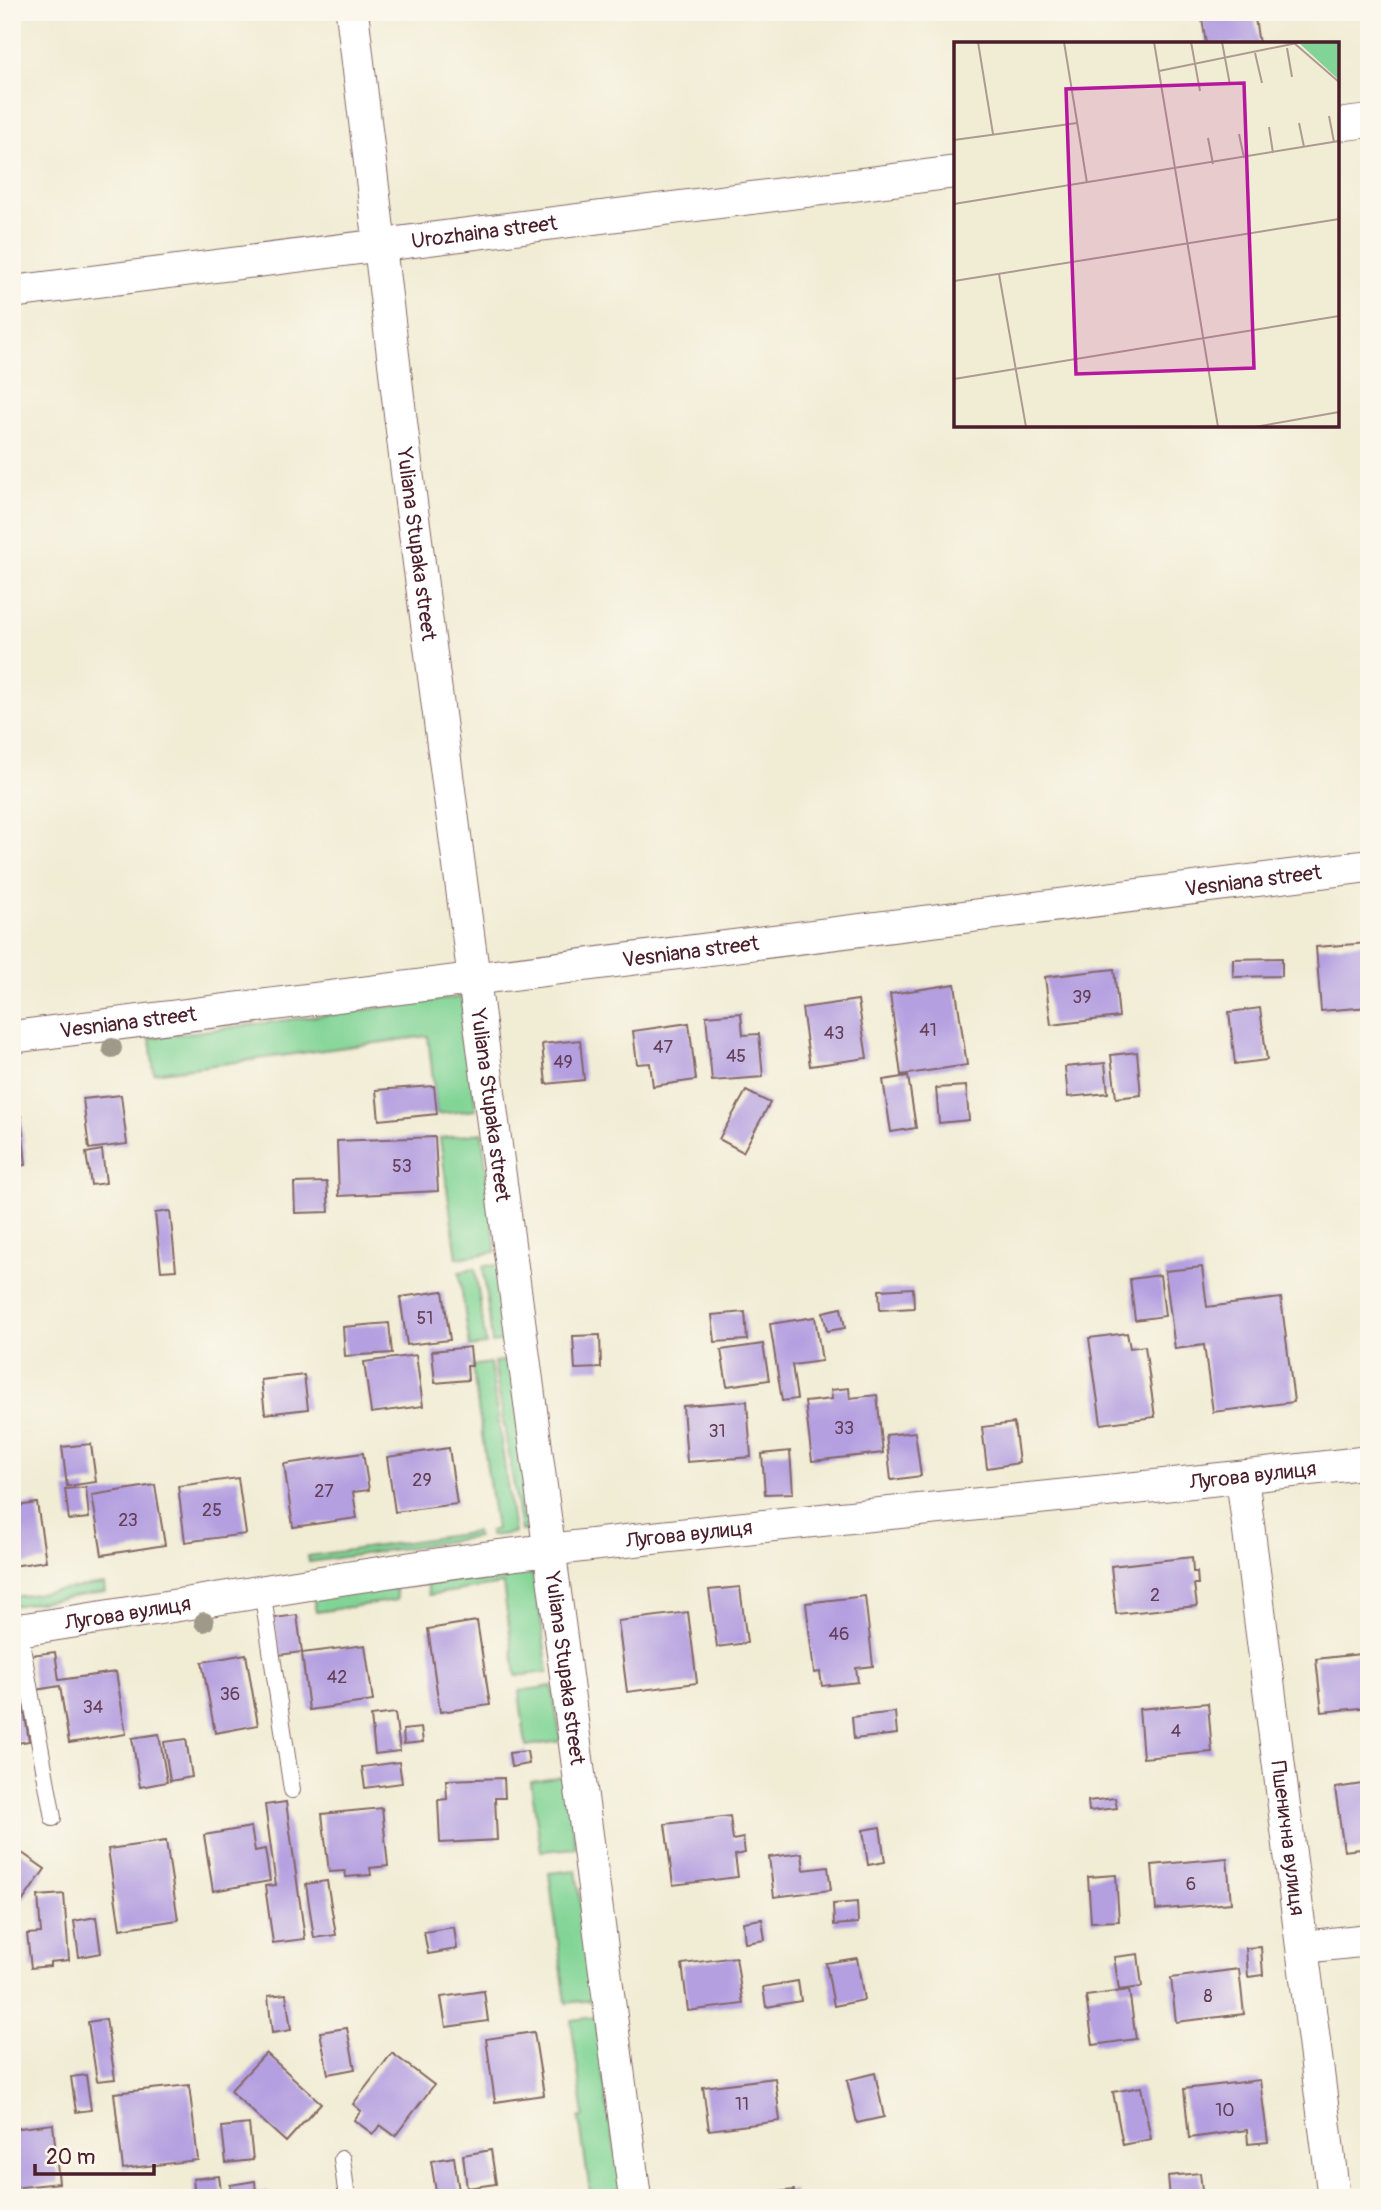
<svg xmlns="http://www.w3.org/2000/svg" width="1381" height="2210" font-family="Pangolin,sans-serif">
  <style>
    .green { fill: #81d495; stroke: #667a60; stroke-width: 2 }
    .building { fill: #b49fe0 }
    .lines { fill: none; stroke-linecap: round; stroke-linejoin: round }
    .service-casing { stroke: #846766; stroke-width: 18 }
    .minor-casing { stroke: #846766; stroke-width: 34 }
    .service { stroke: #fff; stroke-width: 16 }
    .minor { stroke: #fff; stroke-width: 32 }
    .tree { fill: #9e9989 }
    .labels { text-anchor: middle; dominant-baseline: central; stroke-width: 6; stroke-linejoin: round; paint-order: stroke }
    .number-label { font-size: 18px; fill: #643f58 }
    .street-label { font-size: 21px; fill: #4a1f2b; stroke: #fbf7ec }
    .inset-road { fill: none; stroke: #ae9a90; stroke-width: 2 }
    .view { fill: #b5179e; fill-opacity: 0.15; stroke: #b5179e; stroke-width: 3.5 }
    .inset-edge { fill: none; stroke: #4a1f2b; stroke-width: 3.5 }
  </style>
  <rect width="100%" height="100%" fill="#fbf7ec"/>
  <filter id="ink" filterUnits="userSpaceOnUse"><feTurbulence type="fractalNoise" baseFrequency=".0143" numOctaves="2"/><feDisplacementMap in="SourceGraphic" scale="14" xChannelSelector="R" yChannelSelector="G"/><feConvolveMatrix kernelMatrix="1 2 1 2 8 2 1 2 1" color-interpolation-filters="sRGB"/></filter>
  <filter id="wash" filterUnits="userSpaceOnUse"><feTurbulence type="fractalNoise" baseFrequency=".00686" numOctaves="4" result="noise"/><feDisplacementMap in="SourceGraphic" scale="28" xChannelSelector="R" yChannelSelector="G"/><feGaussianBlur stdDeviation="1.57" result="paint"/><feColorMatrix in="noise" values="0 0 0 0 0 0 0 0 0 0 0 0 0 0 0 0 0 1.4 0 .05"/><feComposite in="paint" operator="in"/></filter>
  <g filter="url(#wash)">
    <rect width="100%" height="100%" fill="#f1ecd4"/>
    <!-- green -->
    <path class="green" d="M462 997 476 1110 437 1114 428 1036 154 1073 150 1038Z
      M482 1133 496 1252 457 1258 440 1138Z
      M499 1265 508 1341 492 1343 483 1266Z
      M475 1269 486 1345 470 1347 459 1272Z
      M512 1360 533 1529 521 1531 494 1362Z
      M490 1363 514 1533 490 1536 489 1531 496 1529 472 1366Z
      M476 1532 477 1537 309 1562 308 1556Z
      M505 1568 527 1571 535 1577 548 1672 516 1676 503 1584 429 1595 426 1580Z
      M104 1584 105 1592 12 1606V1597Z
      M395 1585 397 1600 316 1612 313 1596Z
      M552 1686 561 1741 526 1746 519 1691Z
      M566 1776 576 1848 541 1851 531 1782Z
      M576 1870 593 2000 566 2003 549 1873Z
      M595 2017 608 2113 625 2198H591L579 2118 584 2116 571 2020Z"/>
    <g id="blocks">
      <!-- building -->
      <path class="building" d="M1201 12H1254L1259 44H1206Z
        M1369 943V1007L1321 1011 1316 947Z
        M1282 958V976L1233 977V959Z
        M1114 969 1119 1017 1051 1025 1045 977Z
        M955 984 967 1065 901 1075 890 994Z
        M858 1000 867 1058 810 1066 802 1008Z
        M1260 1008 1267 1060 1235 1064 1229 1012Z
        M741 1013 743 1035 759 1034 763 1077 712 1081 706 1016Z
        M689 1023 696 1080 653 1086 650 1063 637 1064 633 1031Z
        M580 1040 584 1080 546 1084 542 1044Z
        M1137 1052 1141 1095 1116 1098 1111 1055Z
        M1105 1063 1108 1093 1068 1097 1065 1067Z
        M908 1076 916 1128 891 1132 883 1080Z
        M434 1086 437 1114 379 1120 376 1090Z
        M966 1086 969 1120 939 1123 936 1088Z
        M746 1091 770 1103 743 1152 719 1139Z
        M121 1095 127 1144 89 1149 83 1099Z
        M21 1116 26 1165 12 1167V1117Z
        M435 1137 438 1191 339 1196 337 1141Z
        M102 1150 106 1183 91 1185 86 1153Z
        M327 1182 329 1212 295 1213 294 1183Z
        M170 1211 176 1270 161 1271 155 1213Z
        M1202 1267 1207 1307 1281 1298 1294 1402 1213 1412 1204 1345 1175 1349 1165 1271Z
        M1160 1275 1165 1316 1135 1320 1130 1279Z
        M913 1288 914 1308 880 1310 879 1290Z
        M443 1291 450 1340 407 1345 400 1297Z
        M841 1308 845 1328 827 1331 823 1312Z
        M745 1312 747 1340 715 1342 712 1315Z
        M815 1317 822 1361 792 1365 797 1399 782 1401 770 1324Z
        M389 1323 392 1353 345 1356 343 1327Z
        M1127 1333 1130 1348 1145 1346 1155 1417 1101 1424 1089 1338Z
        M600 1335 601 1368 575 1369 573 1336Z
        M763 1344 769 1380 727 1386 721 1350Z
        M470 1347 472 1366H467L468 1380 435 1383 432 1351Z
        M416 1355 423 1406 371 1413 364 1362Z
        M304 1375 308 1409 265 1414 261 1380Z
        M849 1388 850 1398 877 1395 883 1453 812 1461 805 1402 832 1399 831 1390Z
        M747 1401 751 1457 687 1462 683 1406Z
        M1014 1423 1019 1463 987 1468 982 1427Z
        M915 1432 921 1476 891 1480 886 1435Z
        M91 1444 96 1482 67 1486 62 1447Z
        M449 1448 457 1504 395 1512 387 1457Z
        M790 1451 793 1493 765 1494 762 1454Z
        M363 1453 369 1490 353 1492 357 1518 293 1527 284 1464Z
        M238 1478 246 1534 185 1542 178 1486Z
        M155 1485 165 1545 102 1555 92 1495Z
        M86 1487 89 1518 69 1520 65 1489Z
        M37 1503 46 1561 12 1566V1507Z
        M1192 1557 1193 1572H1197L1198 1584H1194L1197 1606 1116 1614 1111 1566Z
        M740 1587 747 1643 717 1647 709 1590Z
        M865 1596 873 1666 856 1668 858 1682 822 1686 820 1672 814 1673 806 1603Z
        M688 1612 697 1683 627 1692 618 1621Z
        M297 1615 302 1652 279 1655 274 1618Z
        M477 1621 490 1705 440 1712 428 1629Z
        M365 1645 373 1701 309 1710 302 1653Z
        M55 1652 59 1680 116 1672 126 1734 69 1743 60 1686 35 1690 30 1655Z
        M1369 1653V1707L1322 1712 1316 1659Z
        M246 1654 258 1725 215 1733 202 1662Z
        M12 1659H16L29 1741 12 1744Z
        M1208 1703 1212 1752 1143 1758 1139 1709Z
        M895 1712 897 1734 854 1739 852 1717Z
        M395 1713 400 1751 375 1754 371 1716Z
        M421 1728 423 1742 404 1744 403 1730Z
        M159 1734 167 1782 140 1787 132 1738Z
        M186 1739 192 1777 170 1781 164 1742Z
        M527 1751 529 1764 511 1767 509 1753Z
        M399 1762 402 1783 365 1788 362 1767Z
        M504 1778 505 1798H495L497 1840 440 1843 438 1800 447 1799 446 1780Z
        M1369 1783V1848L1344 1851 1335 1788Z
        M1115 1798 1117 1808 1089 1811 1088 1801Z
        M286 1802 305 1939 273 1943 265 1886 276 1885 265 1805Z
        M382 1808 388 1866 370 1868 371 1875 346 1877 345 1871 329 1872 322 1814Z
        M730 1816 733 1840 743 1838 745 1853 735 1855 738 1877 673 1885 665 1824Z
        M251 1827 255 1851 265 1849 270 1881 213 1891 204 1835Z
        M880 1827 885 1862 868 1865 863 1830Z
        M166 1841 178 1920 120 1929 108 1849Z
        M12 1846 45 1869 12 1916Z
        M802 1853 804 1870 828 1867 831 1890 774 1897 769 1857Z
        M1227 1858 1231 1903 1156 1910 1152 1865Z
        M1116 1875 1119 1921 1091 1922 1088 1877Z
        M327 1881 336 1935 314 1938 306 1884Z
        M64 1894 69 1960 50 1962V1966L31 1968 27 1934 41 1933 38 1896Z
        M857 1902 858 1923 834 1925 833 1904Z
        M96 1917 101 1953 79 1957 74 1921Z
        M762 1919 765 1940 745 1943 743 1922Z
        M454 1927 457 1949 428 1954 424 1932Z
        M1261 1947 1263 1975 1248 1977 1246 1948Z
        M1138 1954 1142 1987 1119 1990 1114 1957Z
        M736 1957 743 2004 688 2011 682 1964Z
        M857 1958 864 2000 834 2006 826 1963Z
        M1239 1969 1244 2014 1176 2022 1171 1978Z
        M798 1981 801 2001 766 2007 763 1987Z
        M1129 1990 1136 2039 1093 2045 1086 1996Z
        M484 1991 488 2021 446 2027 441 1997Z
        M286 1994 291 2030 272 2033 268 1996Z
        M106 2019 115 2079 97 2081 88 2022Z
        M347 2028 355 2069 328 2074 320 2032Z
        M534 2032 544 2095 495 2102 486 2039Z
        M266 2053 321 2103 286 2142 230 2091Z
        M392 2053 434 2085 395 2136 380 2125 373 2134 354 2120 361 2111 353 2104Z
        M875 2073 884 2117 857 2123 847 2080Z
        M86 2075 91 2110 76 2112 71 2077Z
        M775 2078 780 2121 709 2130 703 2087Z
        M1260 2080 1268 2142 1248 2144 1247 2130 1189 2138 1184 2089Z
        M189 2085 198 2160 123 2169 114 2093Z
        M1141 2087 1151 2139 1123 2145 1113 2092Z
        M53 2124 59 2183 12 2188V2129Z
        M249 2124 253 2160 226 2163 222 2127Z
        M491 2150 496 2184 467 2188 463 2155Z
        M454 2157 460 2198H437L431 2161Z
        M1200 2173 1203 2198H1170L1168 2176Z
        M219 2176 222 2198H195L193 2179Z
        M255 2181 256 2193 267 2191 268 2198H232L230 2185Z
        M794 2190 795 2198H736V2196Z
        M1266 2194V2198H1246V2196Z"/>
    </g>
  </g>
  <g filter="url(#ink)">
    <use href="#blocks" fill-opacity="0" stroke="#846766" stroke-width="2"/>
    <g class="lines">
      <defs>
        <path id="service" d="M262 1590 292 1790
          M19 1630 53 1818
          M342 2159 347 2198"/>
        <g id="minor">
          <path id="s1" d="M352 12 407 472 635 2198"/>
          <path d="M1337 125 1369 121"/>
          <path id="s2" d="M12 292 956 172"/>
          <path id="s3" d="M12 1037 1369 866"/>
          <path id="s4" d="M1242 1477 1334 2198"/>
          <path id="s5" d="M12 1631C191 1605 369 1571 549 1550 822 1517 1096 1495 1369 1462"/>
          <path d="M1303 1947 1369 1940"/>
        </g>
      </defs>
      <!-- service casing -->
      <use href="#service" class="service-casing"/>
      <!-- minor casing -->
      <use href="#minor" class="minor-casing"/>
      <!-- service -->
      <use href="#service" class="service"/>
      <!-- minor -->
      <use href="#minor" class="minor"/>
    </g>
    <!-- trees -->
    <g class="tree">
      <circle cx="112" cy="1048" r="10"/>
      <circle cx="204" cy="1622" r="10"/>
    </g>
  </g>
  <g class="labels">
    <!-- number labels -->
    <g class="number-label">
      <text x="1082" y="997">39</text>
      <text x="928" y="1030">41</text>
      <text x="834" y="1033">43</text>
      <text x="663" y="1047">47</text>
      <text x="736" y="1056">45</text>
      <text x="563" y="1062">49</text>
      <text x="402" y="1166">53</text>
      <text x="425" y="1318">51</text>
      <text x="844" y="1428">33</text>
      <text x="717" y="1431">31</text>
      <text x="422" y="1480">29</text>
      <text x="324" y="1491">27</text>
      <text x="212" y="1510">25</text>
      <text x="128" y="1520">23</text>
      <text x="1155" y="1595">2</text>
      <text x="839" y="1634">46</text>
      <text x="337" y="1677">42</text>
      <text x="230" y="1694">36</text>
      <text x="93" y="1707">34</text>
      <text x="1176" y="1731">4</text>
      <text x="1191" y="1884">6</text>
      <text x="1208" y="1996">8</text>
      <text x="742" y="2104">11</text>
      <text x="1225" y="2110">10</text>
    </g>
    <!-- street labels -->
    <g class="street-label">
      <text stroke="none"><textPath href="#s2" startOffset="476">Urozhaina street</textPath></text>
      <text stroke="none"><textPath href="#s1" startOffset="536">Yuliana Stupaka street</textPath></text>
      <text stroke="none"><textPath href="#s3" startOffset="1251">Vesniana street</textPath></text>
      <text stroke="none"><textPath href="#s3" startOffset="684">Vesniana street</textPath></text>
      <text stroke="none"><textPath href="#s3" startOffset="117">Vesniana street</textPath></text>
      <text stroke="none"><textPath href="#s1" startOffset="1102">Yuliana Stupaka street</textPath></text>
      <text stroke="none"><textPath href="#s5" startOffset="1251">Лугова вулиця</textPath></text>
      <text stroke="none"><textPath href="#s5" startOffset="684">Лугова вулиця</textPath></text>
      <text stroke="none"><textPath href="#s5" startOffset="117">Лугова вулиця</textPath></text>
      <text stroke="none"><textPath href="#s1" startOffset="1670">Yuliana Stupaka street</textPath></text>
      <text stroke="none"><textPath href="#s4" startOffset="364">Пшенична вулиця</textPath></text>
    </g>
  </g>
  <!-- overview -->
  <g transform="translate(954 42)">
    <rect width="385" height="385" fill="#f1ecd4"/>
    <path d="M344 0H385V38Z" fill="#81d495"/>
    <path class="inset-road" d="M24 0 39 92M110 0 133 141M200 0 264 385M237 0 246 49M268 0 276 43M340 1 385 40M333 6 338 35M301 11 308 41M205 29 348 0M375 74 380 100M345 81 350 105M315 85 319 111M285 92 290 116M254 96 259 122M0 98 123 81M0 162 385 99M45 232 72 385M0 239 385 177M0 337 385 274M301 385 385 370"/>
    <path class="view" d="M290 41 300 326 122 332 112 47Z"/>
    <rect width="385" height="385" class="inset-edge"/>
  </g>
  <!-- margin -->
  <rect width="1381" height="2210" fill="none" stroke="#fbf7ec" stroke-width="42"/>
  <!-- scale -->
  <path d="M35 2164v10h119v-10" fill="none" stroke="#4a1f2b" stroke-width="3.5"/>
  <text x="46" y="2164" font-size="21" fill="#4a1f2b" stroke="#fbf7ec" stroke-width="5" paint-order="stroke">20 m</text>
</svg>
